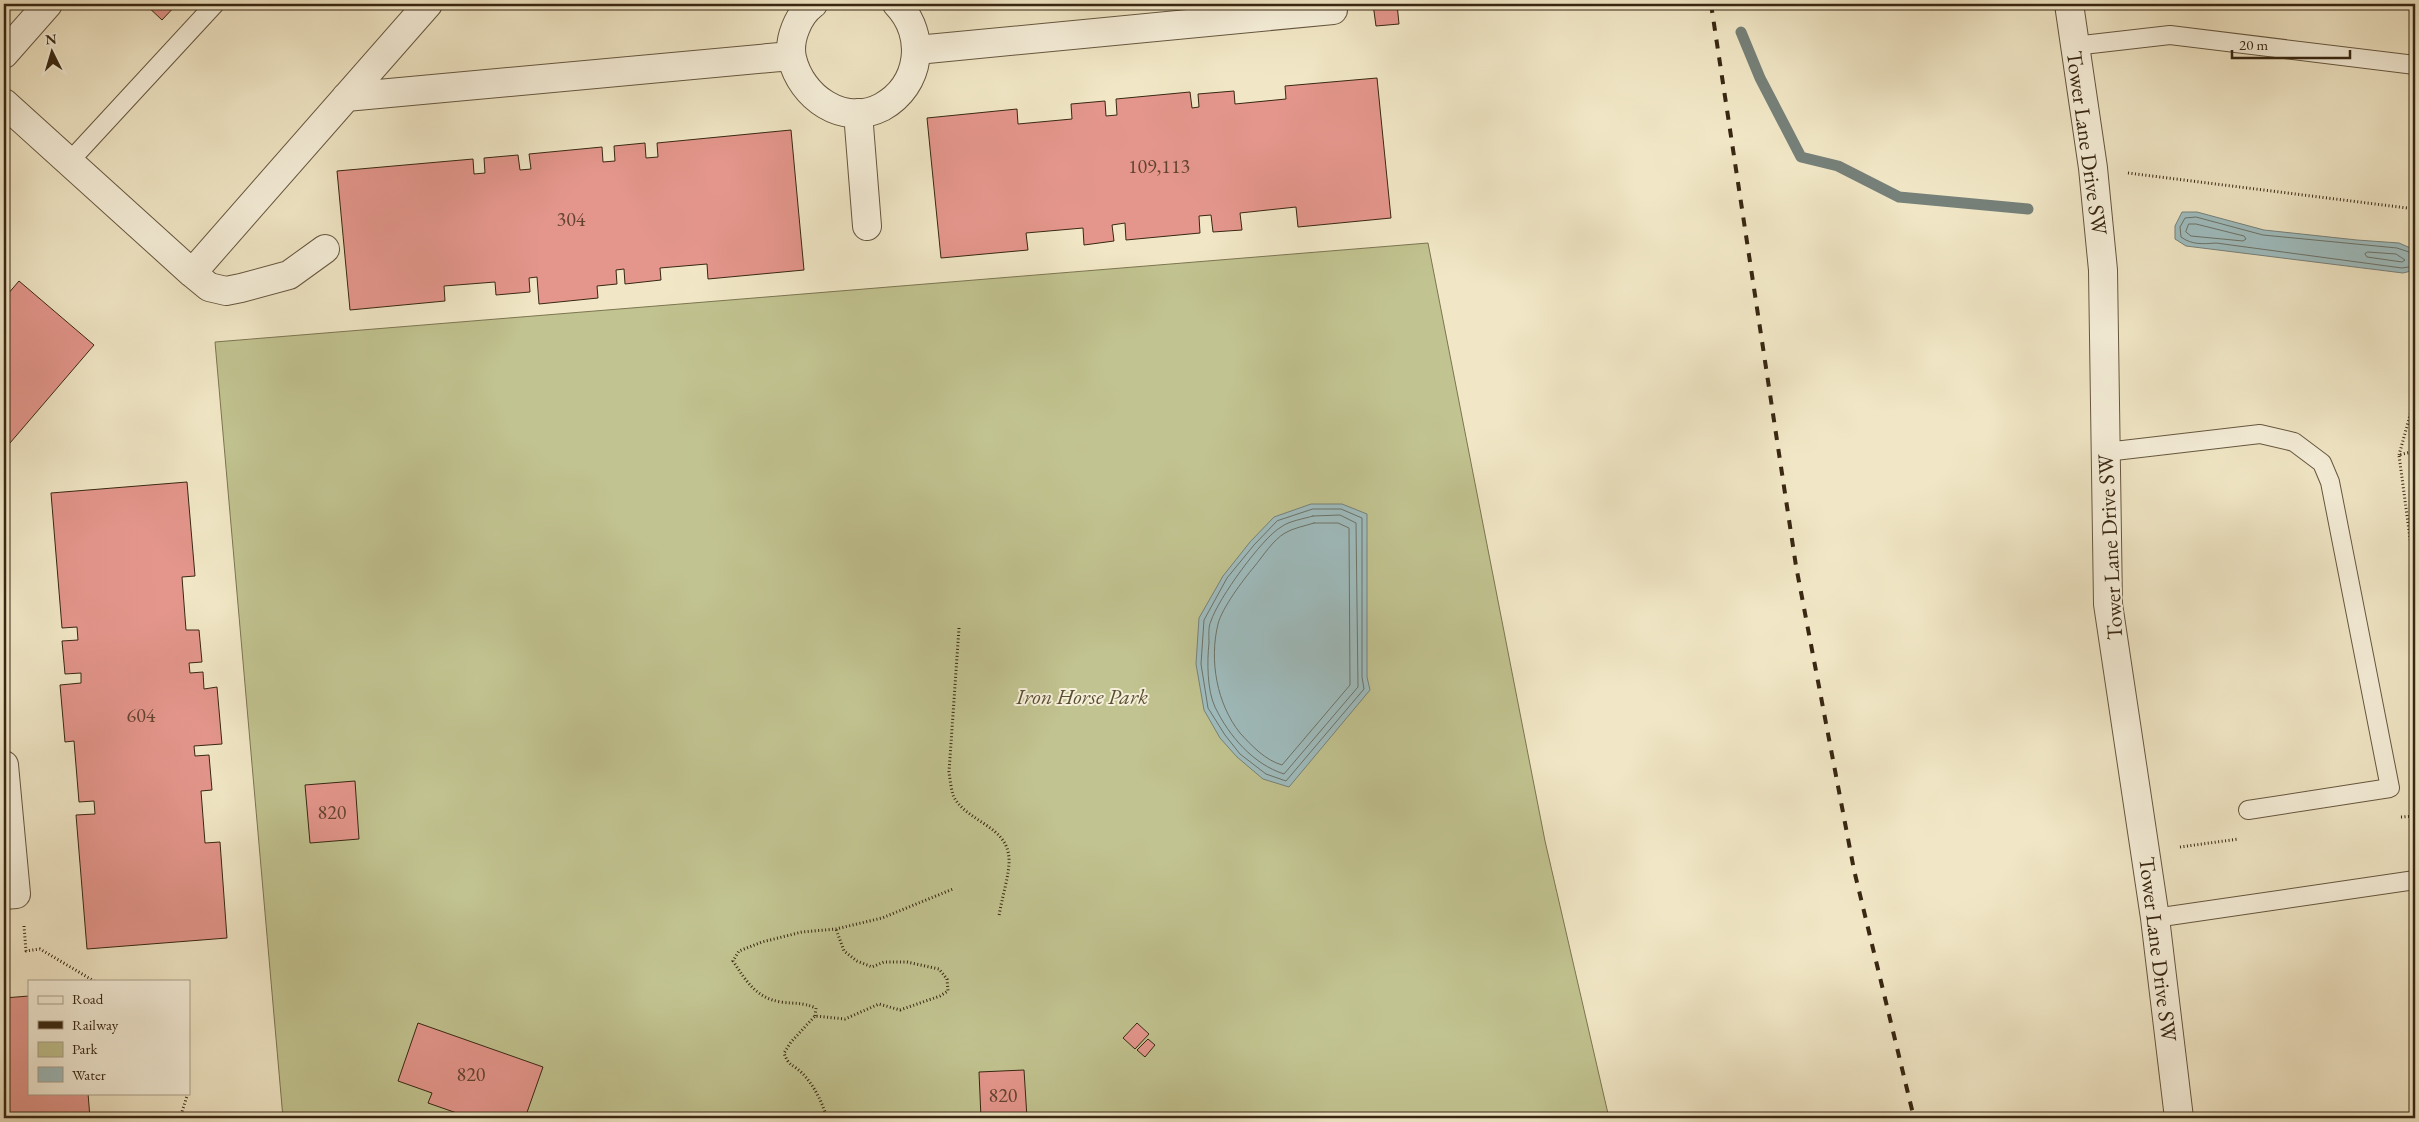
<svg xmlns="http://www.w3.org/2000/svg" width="2419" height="1122" font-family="'EB Garamond',serif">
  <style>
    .green { fill: #c1c390; stroke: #7c7551 }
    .water { fill: #9fbdbf; stroke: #76817a }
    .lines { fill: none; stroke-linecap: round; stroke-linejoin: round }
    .shore { stroke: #6c7268; stroke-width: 1 }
    .stream { stroke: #76817a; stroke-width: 11 }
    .building { fill: #e4968c; stroke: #382712 }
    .service-casing { stroke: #66573f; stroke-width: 20 }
    .minor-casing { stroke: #66573f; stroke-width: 30 }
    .path { stroke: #382712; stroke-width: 3; stroke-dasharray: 1 2.5; stroke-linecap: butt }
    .service { stroke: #f6efda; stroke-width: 18 }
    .minor { stroke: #f6efda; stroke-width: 28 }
    .rail { stroke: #382712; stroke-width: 4; stroke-dasharray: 9 9; stroke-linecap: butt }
    .labels { text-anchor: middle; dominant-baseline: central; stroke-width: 4; stroke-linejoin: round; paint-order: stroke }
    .number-label { font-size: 20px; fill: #634330 }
    .street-label { font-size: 22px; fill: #382712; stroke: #f6efda }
    .park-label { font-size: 22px; font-style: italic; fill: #5a4e32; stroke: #f6efda }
  </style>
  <rect width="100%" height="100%" fill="#f1e7c6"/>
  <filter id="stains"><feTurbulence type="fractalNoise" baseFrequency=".004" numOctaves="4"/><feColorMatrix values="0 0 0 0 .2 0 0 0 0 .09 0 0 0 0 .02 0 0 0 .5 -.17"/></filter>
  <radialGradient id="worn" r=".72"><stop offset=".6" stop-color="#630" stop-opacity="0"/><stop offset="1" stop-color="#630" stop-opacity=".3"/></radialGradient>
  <!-- green -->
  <path class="green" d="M1428 243 1545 841 1609 1118H283L215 342Z"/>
  <!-- water -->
  <path class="water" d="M2182 212H2197L2264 230 2357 240 2399 243 2415 250V270L2403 273 2186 246 2175 239V226Z
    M1311 504H1342L1367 514V677L1370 690 1289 787 1263 779 1237 757 1220 738 1204 710 1196 664 1199 618 1223 576 1250 542 1274 517Z"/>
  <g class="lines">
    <!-- shore -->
    <path class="shore" d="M2189 224H2196L2244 236 2246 239 2243 241 2191 236 2186 232Z
      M2368 252 2396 254 2405 260 2402 262 2367 257 2365 254Z
      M2415 254 2397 248 2263 235 2196 217 2185 218 2180 227 2181 237C2192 245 2203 244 2216 243L2402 268 2415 266
      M1313 509H1341L1362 518V677L1364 689 1286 781 1266 774 1240 754 1225 735 1208 708 1201 664 1204 620 1227 578 1254 545 1277 521Z
      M1313 516 1340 515 1356 523 1358 687 1284 774C1253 764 1229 736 1215 707 1207 690 1207 661 1209 643 1209 636 1208 627 1211 621 1218 599 1262 538 1281 527 1289 521 1303 519 1313 516Z
      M1314 523H1338L1349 528 1350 685 1282 765C1265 760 1252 746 1240 733 1217 704 1209 661 1218 624 1222 608 1243 580 1254 567 1263 556 1273 540 1285 533 1293 528 1305 526 1314 523Z"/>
    <!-- stream -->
    <path class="stream" d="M1741 32 1760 78 1801 157 1838 166 1899 197 2028 209"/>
  </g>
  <!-- building -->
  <path class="building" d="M145 4H177L162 20Z
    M1373 4H1397L1399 24 1376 26Z
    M1377 78 1391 218 1298 227 1296 207 1240 213 1242 230 1213 232 1211 215 1199 216 1200 233 1126 240 1125 223 1112 225 1114 241 1084 245 1083 228 1026 233 1028 250 941 258 927 118 1017 109 1018 124 1072 119 1071 104 1105 101 1106 116 1117 115 1116 99 1190 92 1192 108 1199 107 1198 94 1234 91 1235 104 1286 99 1285 86Z
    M791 130 804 270 708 279 707 264 660 268 661 280 625 284 624 269 616 270 617 284 597 286 598 298 539 304 537 277 529 278 530 292 496 295 495 282 444 286 445 301 350 310 337 171 473 159 474 174 485 173 484 158 518 155 520 170 531 169 529 154 602 147 603 162 615 161 614 146 645 143 646 158 658 157 657 143Z
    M19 281 94 345 4 450V292L7 295Z
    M187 482 195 576 182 577 186 630H199L202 662 189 663 190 673 203 672 204 689 217 687 222 744 194 746 195 756 209 755 212 790 201 791 205 843 220 842 227 938 87 949 76 815 95 814 94 801 79 802 74 741 65 742 60 685 81 683V673L65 674 62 641 78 640 77 627 62 628 51 493Z
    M355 781 359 839 310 843 305 785Z
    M29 996V1093H88L90 1118H4V998Z
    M418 1023 543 1067 525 1118H503L491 1114 489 1118H471L428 1103 432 1093 398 1081Z
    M1137 1023 1149 1034 1135 1049 1123 1038Z
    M1148 1039 1155 1045 1145 1057 1137 1050Z
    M1024 1070 1027 1118H981L979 1072Z"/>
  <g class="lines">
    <defs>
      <path id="service" d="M2074 46 2170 35 2415 65
        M69 162 215 4
        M2106 452 2260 434 2294 442 2322 463 2330 482 2390 788 2248 810
        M2155 918 2415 880"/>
      <path id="minor" d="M813 4C798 15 788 40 792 58 801 97 843 127 882 107 921 85 927 35 897 4
        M2069 4 2093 168 2103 270 2108 604 2155 918 2179 1118
        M917 50 1333 10
        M4 54 48 4
        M346 97 791 56
        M4 103 192 273 428 4
        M858 113 867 226
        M192 273 209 287 226 291 241 288 289 275 325 249
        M4 765 16 894 4 895"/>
    </defs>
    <!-- service casing -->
    <use href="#service" class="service-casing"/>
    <!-- minor casing -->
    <use href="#minor" class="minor-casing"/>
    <!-- path -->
    <path class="path" d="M2128 173 2415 209
      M2415 451 2399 455 2415 576
      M2399 455 2415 397
      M959 628 949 772C950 779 951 788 953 795 965 822 1008 825 1009 859 1010 873 1001 901 999 916
      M2401 817 2415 816
      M2180 847 2239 839
      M24 926 26 951 40 949 94 981
      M815 1016 816 1008C801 1002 795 1004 781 1002 756 998 746 981 733 961L739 951 762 942 802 932 836 929 882 918 953 889
      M180 1118 188 1093
      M827 1118C822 1102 814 1085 802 1073 793 1064 789 1067 784 1053L791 1042 815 1016 845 1019 879 1004 900 1010 940 996 948 991 947 979 939 969 907 962H884L872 967 857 961 844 951 836 929"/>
    <!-- service -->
    <use href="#service" class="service"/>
    <!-- minor -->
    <use href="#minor" class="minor"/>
    <!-- rail -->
    <path class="rail" d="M1711 4 1796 566 1854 870 1914 1118"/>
  </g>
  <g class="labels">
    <!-- number labels -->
    <g class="number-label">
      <text x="1159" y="166">109,113</text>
      <text x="571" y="219">304</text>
      <text x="141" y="715">604</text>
      <text x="332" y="812">820</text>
      <text x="471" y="1074">820</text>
      <text x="1003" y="1095">820</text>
    </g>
    <!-- street labels -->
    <g class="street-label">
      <text transform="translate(2087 143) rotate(82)">Tower Lane Drive SW</text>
      <text transform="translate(2110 547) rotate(-93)">Tower Lane Drive SW</text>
      <text transform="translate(2158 949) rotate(83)">Tower Lane Drive SW</text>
    </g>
    <!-- park labels -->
    <g class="park-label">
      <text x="1082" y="696">Iron Horse Park</text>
    </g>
  </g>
  <!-- margin -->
  <rect width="2419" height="1122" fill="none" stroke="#f1e7c6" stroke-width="20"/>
  <rect x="5" y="5" width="2409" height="1112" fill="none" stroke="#382712" stroke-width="2.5"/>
  <rect x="10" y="10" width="2399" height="1102" fill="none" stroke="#382712"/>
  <!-- legend -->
  <rect x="28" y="980" width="162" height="115" fill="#f6efda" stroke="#aa9f8a"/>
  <rect x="38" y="996" width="25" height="8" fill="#f6efda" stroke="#aa9f8a"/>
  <text x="72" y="1004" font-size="15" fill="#382712">Road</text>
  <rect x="38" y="1021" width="25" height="8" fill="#382712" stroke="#aa9f8a"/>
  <text x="72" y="1030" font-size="15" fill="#382712">Railway</text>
  <rect x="38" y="1042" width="25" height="15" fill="#c1c390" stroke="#aa9f8a"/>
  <text x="72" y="1054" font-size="15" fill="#382712">Park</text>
  <rect x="38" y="1067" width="25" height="15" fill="#9fbdbf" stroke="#aa9f8a"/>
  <text x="72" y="1080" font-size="15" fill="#382712">Water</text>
  <!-- north arrow -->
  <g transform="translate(52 52) rotate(355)" stroke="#f6efda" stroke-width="4" paint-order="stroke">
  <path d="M0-4L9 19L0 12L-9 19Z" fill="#382712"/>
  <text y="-8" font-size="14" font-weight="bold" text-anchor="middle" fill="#382712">N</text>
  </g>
  <!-- scale -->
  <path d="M2232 50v8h118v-8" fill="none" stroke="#382712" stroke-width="2.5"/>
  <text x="2239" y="50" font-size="15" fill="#382712" stroke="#f6efda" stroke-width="4" paint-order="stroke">20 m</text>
  <rect width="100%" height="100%" filter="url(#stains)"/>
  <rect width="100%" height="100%" fill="url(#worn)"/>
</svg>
